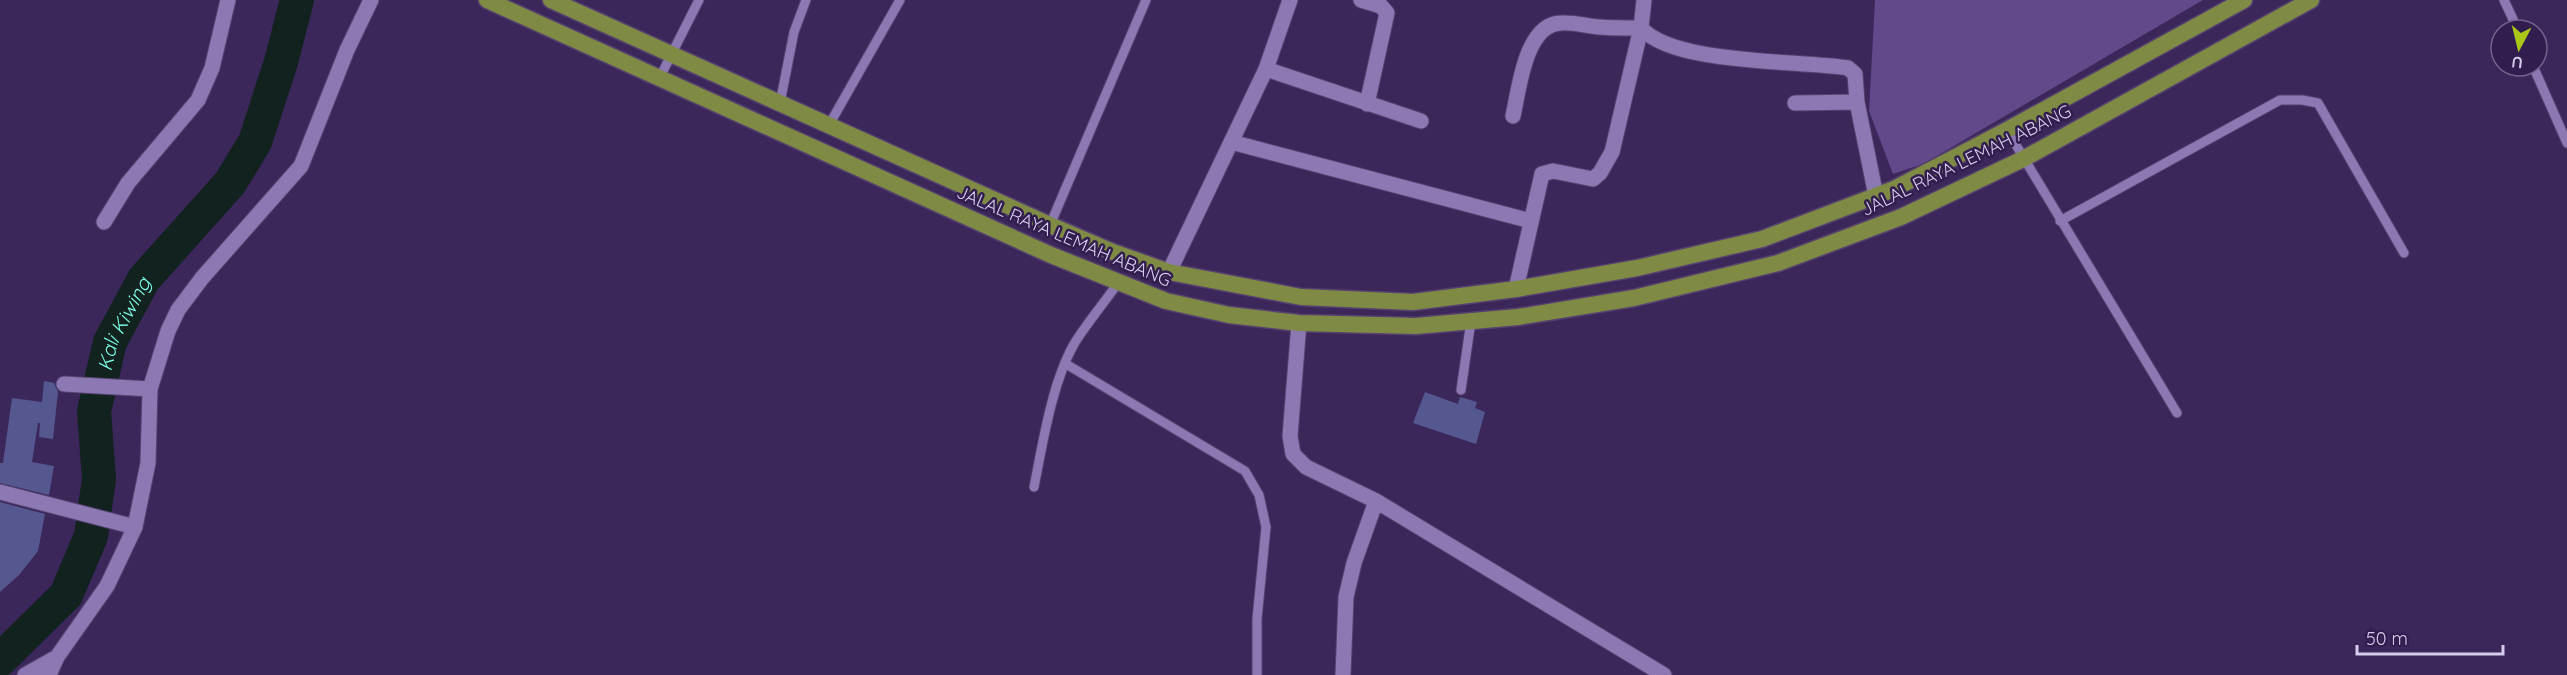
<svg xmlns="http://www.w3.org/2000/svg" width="2567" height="675" font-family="Quicksand,sans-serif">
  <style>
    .green { fill: #624989 }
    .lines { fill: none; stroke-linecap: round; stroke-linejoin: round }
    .river { stroke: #11221f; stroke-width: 34 }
    .building { fill: #54588f }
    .service-casing { stroke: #55426e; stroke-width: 11 }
    .minor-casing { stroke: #55426e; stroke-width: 17 }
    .trunk-casing { stroke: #55426e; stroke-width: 19 }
    .service { stroke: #8c78b2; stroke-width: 9 }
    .minor { stroke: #8c78b2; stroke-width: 15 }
    .trunk { stroke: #7f8b44; stroke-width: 16 }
    .labels { text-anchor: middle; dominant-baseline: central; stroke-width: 5; stroke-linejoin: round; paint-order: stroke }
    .street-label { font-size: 18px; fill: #d6cceb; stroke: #311d4e }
    .water-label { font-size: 20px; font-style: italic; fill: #7cfbe4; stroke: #311d4e }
  </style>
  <rect width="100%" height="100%" fill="#3b275a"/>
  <!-- green -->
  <path class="green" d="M1875 0H2203L1923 164 1893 174 1869 111Z"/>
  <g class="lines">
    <!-- river -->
    <path class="river" id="s1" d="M0 660 66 595 91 536 99 479 94 411 110 342 144 279 230 183 255 142 281 62 297 0"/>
  </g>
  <!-- building -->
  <path class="building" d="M44 381 54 383 58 392 53 439 39 437 40 423H38L32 462 54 466 49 495 0 483V463H3L12 398 42 402Z
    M1425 392 1458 404 1460 397 1477 402 1475 408 1485 412 1476 444 1413 423Z
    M0 502 45 514 38 551 19 575 0 592Z"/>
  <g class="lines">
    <defs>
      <path id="service" d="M2504 0 2518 30
        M2533 66 2567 143
        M660 77 699 0
        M780 103 794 32 806 0
        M829 125 900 0
        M2007 130 2177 413
        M2060 221 2280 100H2302L2318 103 2404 253
        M1050 225 1146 0
        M1066 364 1245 471 1259 495 1266 527 1257 619V675
        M1461 390 1471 321
        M1034 487C1043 442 1052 383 1074 344 1087 323 1104 303 1118 283"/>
      <path id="minor" d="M1361 0 1381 6 1387 13 1367 104
        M1266 69 1421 121
        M1795 103 1857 102
        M1513 116C1519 90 1525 24 1561 23 1573 22 1587 26 1599 27 1612 28 1627 28 1641 28 1674 65 1798 60 1848 68L1855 74 1857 102 1876 196
        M1231 142 1531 221
        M104 222 128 183 198 100 212 68 228 0
        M1169 272 1266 69 1290 0
        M1516 289 1542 174 1553 171 1593 179 1600 173 1612 152 1641 28 1644 0
        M1299 323 1290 436 1293 454 1306 467 1376 501 1664 675
        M64 384 150 389
        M0 492 135 527
        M25 675 57 657
        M49 675 57 657 107 586 135 527 148 463 150 389 168 331 178 310 202 278 301 166 347 50 371 0
        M1343 675 1346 597 1354 563 1376 501"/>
      <path id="trunk" d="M487 0 1051 255 1166 301 1229 315 1299 323 1416 326 1518 317 1634 298 1778 263 1901 217 2023 159 2311 0
        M551 0 1050 225 1113 252 1169 272 1301 297 1413 302 1516 289 1637 268 1762 239 1894 189 2007 130 2244 0"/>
    </defs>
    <!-- service casing -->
    <use href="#service" class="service-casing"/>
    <!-- minor casing -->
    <use href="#minor" class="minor-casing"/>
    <!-- trunk casing -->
    <use href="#trunk" class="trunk-casing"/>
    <!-- service -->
    <use href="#service" class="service"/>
    <!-- minor -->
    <use href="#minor" class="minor"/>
    <!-- trunk -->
    <use href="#trunk" class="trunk"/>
  </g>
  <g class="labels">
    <!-- street labels -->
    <g class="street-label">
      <text transform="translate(1966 160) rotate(-26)">JALAL RAYA LEMAH ABANG</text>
      <text transform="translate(1064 236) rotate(23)">JALAL RAYA LEMAH ABANG</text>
    </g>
    <!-- water labels -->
    <g class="water-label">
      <text stroke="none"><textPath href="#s1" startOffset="375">Kali Kiwing</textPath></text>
    </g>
  </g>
  <!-- north arrow -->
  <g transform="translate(2519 48) rotate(187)"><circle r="28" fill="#311d4e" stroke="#73638d" stroke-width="1.5"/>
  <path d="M0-4.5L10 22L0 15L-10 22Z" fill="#aac718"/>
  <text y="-9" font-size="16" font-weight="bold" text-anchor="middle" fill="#d6cceb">U</text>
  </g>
  <!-- scale -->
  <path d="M2357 645v9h146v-9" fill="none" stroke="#d6cceb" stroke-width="3"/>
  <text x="2366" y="645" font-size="18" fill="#d6cceb" stroke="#311d4e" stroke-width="4.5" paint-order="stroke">50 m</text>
</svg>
